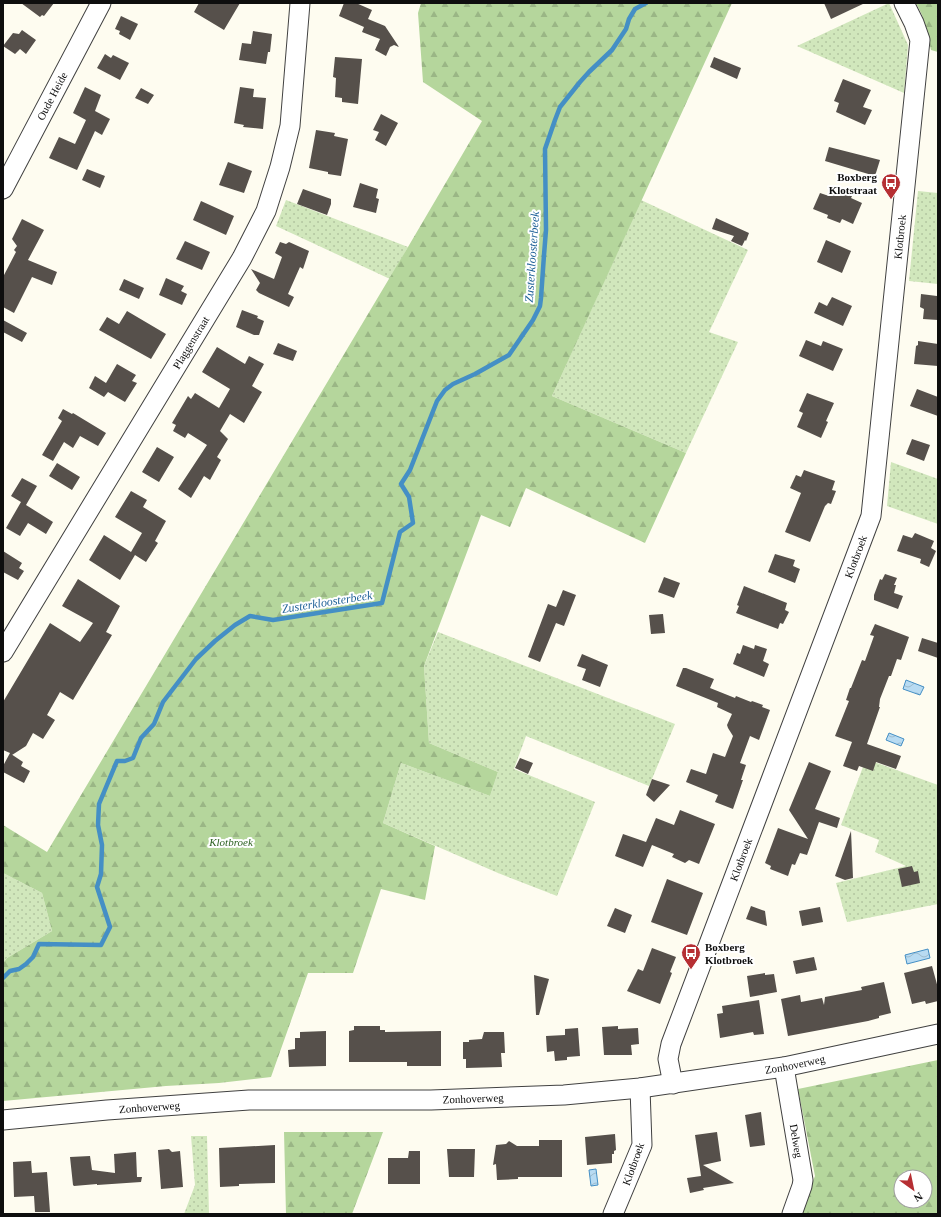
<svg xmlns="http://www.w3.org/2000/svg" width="941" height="1217" font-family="Georgia,serif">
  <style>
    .grass { fill: url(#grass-dots) }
    .forest { fill: url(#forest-firs); fill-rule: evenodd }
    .water { fill: url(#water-waves); stroke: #448fc5 }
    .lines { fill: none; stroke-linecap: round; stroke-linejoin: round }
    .stream { stroke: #448fc5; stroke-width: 4.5 }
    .building { fill: #56504b }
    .minor-casing { stroke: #414141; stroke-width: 21 }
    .minor { stroke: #fff; stroke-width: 19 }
    .labels { text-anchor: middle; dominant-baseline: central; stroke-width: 4; stroke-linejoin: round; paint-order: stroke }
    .street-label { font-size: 11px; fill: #0e0e0e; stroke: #fff }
    .poi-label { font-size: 11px; font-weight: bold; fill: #0e0e0e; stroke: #fff; text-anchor: end }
    .park-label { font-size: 11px; font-style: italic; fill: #2e6222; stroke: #fff }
    .water-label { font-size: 12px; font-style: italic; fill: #1f6198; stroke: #fff }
  </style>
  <defs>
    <pattern id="grass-dots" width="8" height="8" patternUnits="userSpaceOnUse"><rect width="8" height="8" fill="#d1e7bc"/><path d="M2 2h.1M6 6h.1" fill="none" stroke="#b2c5a0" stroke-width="1.8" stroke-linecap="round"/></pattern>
    <pattern id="forest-firs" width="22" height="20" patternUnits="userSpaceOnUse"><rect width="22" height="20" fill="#b5d69c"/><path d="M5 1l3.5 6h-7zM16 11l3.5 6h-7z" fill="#9ab685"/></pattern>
    <pattern id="water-waves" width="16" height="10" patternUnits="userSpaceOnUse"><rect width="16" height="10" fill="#b8dbf2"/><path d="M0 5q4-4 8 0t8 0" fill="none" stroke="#9dbbce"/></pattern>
  </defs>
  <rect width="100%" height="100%" fill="#fefcf0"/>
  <!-- grass -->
  <path class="grass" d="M889 3 908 45 904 93 797 46Z
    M918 191 938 193V284L909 281Z
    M286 200 408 247 390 279 276 226Z
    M641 200 748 250 709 332 738 342 686 453 552 396Z
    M891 462 938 479V524L887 506Z
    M438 632 675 724 649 786 526 736 514 769 595 802 557 896 498 873 383 823 401 763 490 796 498 772 429 743 424 666Z
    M866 759 938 785V904L847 922 836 883 906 866 875 852 879 840 841 825Z
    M3 873 42 893 52 931 7 958 3 963Z
    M191 1136H207L209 1214H184L195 1185Z"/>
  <!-- forest -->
  <path class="forest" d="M421 3H732L552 396 686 453 645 543 526 488 510 527 481 515 424 666 429 743 498 772 490 796 401 763 383 823 435 846 425 900 381 889 353 973H308L271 1077 219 1083 166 1086 3 1101V963L7 958 52 931 42 893 3 873V825L47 852 408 247 482 121 423 82 418 13Z
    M916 3H938V52L931 50 922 15Z
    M938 1060V1214H800L815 1176 798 1089ZM901 1177H925V1201H901Z
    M284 1132H383L352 1214H286Z"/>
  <!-- water -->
  <path class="water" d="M906 680 924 687 920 695 903 689Z
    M889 733 904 739 901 746 886 740Z
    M928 949 930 958 907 964 905 955Z
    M596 1169 598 1185 591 1186 589 1170Z"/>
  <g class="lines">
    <!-- stream -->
    <path class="stream" d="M3 978 10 971 19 969 26 964 33 957 39 944 101 945 110 927 97 887 101 874 102 845 98 825 99 804 117 761H125L133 758 141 738 154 724 163 702 196 659 215 641 235 625 250 616 273 620 382 603 400 532 413 523 409 497 401 484 410 470 437 401 445 390 453 384 475 374 509 355 533 320 540 306 541 298 544 255 546 230 545 149 555 120 560 107 580 82 589 72 612 50 626 29 629 19 635 9 646 3"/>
  </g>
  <!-- building -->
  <path class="building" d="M21 3H54L44 16 42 15 40 17Z
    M199 3H240L224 30 194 12Z
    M344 3H356L372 10 368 19 385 26 399 47 394 45 390 47 386 56 375 50 380 39 362 32 364 27 339 16Z
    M824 3H865L831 19Z
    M121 16 138 24 130 40 119 34 120 31 115 29Z
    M22 30 36 40 26 54 20 49 15 54 3 46 13 33 19 34Z
    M253 31 272 34 270 52H268L266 64 239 60 242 43 251 44Z
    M105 54 111 58 113 55 129 63 120 80 97 68Z
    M335 57 362 59 358 104 342 102V98L335 97 336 78 333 77Z
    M714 57 741 68 737 79 710 67Z
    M843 79 871 90 863 107 872 110 865 125 836 112 839 103 834 101Z
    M85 87 101 95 95 111 110 119 102 135 95 131 77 170 49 158 59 137 75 144 86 120 73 113Z
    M240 87 254 89 253 97 266 98 263 129 243 127 244 125 234 123Z
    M141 88 154 95 148 104 135 98Z
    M381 114 398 123 386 146 375 140 379 132 373 130Z
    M316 130 335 133 334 136 348 139 341 176 328 174V172L309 168Z
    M829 147 880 160 875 176 825 161Z
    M228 162 252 171 244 193 219 185Z
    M87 169 105 176 100 188 82 180Z
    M360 183 378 189 376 198 379 199 376 213 353 207Z
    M832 188 852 196 851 198 862 203 853 224 842 219 840 223 827 218 828 215 813 209 820 193 829 196Z
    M303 189 331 199V204L327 215 297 204Z
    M201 201 234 216 226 235 193 220Z
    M716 218 749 233 746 241 745 240 742 246 731 241 734 236 712 229Z
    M22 219 44 230 28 260 57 272 52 285 32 277 14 313 3 307V277L16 252 14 250 17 246 12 239Z
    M826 240 851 251 842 273 817 262Z
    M185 241 210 252 202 270 176 259Z
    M280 242 286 244 289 242 309 251 303 269 300 267 288 294 294 297 289 307 259 293 256 290 260 283 251 269 274 279 282 257 275 253Z
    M166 278 184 286 181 291 187 294 182 305 159 295Z
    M124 279 144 288 139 299 119 290Z
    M921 294 937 296 938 299V320L923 319 924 309 920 307Z
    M832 297 852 306 843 326 814 313 819 302 827 306Z
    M242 310 258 316 257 318 264 321 259 335H254L236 327Z
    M127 311 166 334 151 359 99 330 107 317 119 324Z
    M3 320 27 333 22 342 3 332Z
    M806 340 821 346 823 341 843 349 833 371 799 356Z
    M918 341 938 344V366L914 364 916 346 918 345Z
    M278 343 297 351 293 361 273 354Z
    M217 347 245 364 249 356 264 364 252 386 262 392 244 423 230 414 220 431 228 439 217 457 221 460 210 480 204 476 191 498 178 489 207 445 188 433 185 438 173 431 176 425 172 423 188 396 191 399 195 393 219 408 230 389 202 372Z
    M117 364 136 375 132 381 137 383 125 402 108 392 104 397 89 388 95 376 106 383Z
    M917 389 938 397V416L910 406Z
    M807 393 834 403 826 421 828 422 821 438 797 427 803 413 799 411Z
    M63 409 72 414 73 413 106 433 98 446 80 436 73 448 64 442 53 461 42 455 62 421 58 418Z
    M912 439 930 445 924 461 906 454Z
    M157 447 174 457 159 482 142 472Z
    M57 463 80 477 72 490 49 476Z
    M804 470 835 481 832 490 836 491 831 504 828 503 825 506 810 542 785 532 801 493 790 488 796 475 801 477Z
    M22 478 37 486 26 505 53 522 46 534 28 523 20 536 6 528 21 502 11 496Z
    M131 491 147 500 143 507 166 521 155 541 158 543 146 562 135 555 120 580 89 560 104 535 131 552 142 533 115 517Z
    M915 533 934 541 931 548 936 551 929 567 920 563 921 559 897 551 903 535 912 538Z
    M3 551 22 563 19 568 24 571 18 580 3 572Z
    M775 554 795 560 793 566 800 569 795 583 768 572Z
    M885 574 897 578 894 585H896L894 593 903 596 898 609 874 600V595L880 579 882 580Z
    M664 577 680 583 674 598 658 592Z
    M78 579 120 606 106 632 112 635 73 700 60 692 47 715 55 720 43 739 33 733 26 746 12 755 11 754 23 762 21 766 30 771 24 783 3 772V766L10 753 3 750V702L50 623 80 642 93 623 62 606Z
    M744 586 787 603 785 610 789 612 783 624 780 623 778 629 736 613 739 606 737 605Z
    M563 590 576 595 564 626 556 623 540 662 528 657 548 604 556 607Z
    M663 614 665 633 651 634 649 615Z
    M875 624 909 637 901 660 897 659 891 676H889L880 699 879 707H880L867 744 901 756 896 769 876 762 873 771 859 766 857 771 843 766 852 742 835 736 849 701 846 700 850 688H851L862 660 865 661 874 636 870 635Z
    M922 638 938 643V658L918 651Z
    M743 645 754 649 755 645 767 649 763 661 769 664 764 677 733 664 737 653 740 654Z
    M582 654 608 665 600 687 582 680 586 669 577 666Z
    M683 668H686L714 679 710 688 735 698 736 696 751 702 752 701 763 705 762 707 770 710 759 740 750 736 740 763 746 765 741 780H743L733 809 715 802 718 795 686 782 691 769 706 774 713 753 725 757 733 736 728 728 727 725 732 714 717 707 718 703 676 686Z
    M520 758 533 763 528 774 515 768Z
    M809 762 831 771 815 809 840 818 837 828 819 822 807 855 800 853 795 865 792 864 788 876 770 869 771 866 765 863 778 828 808 839 789 810Z
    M652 779 670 785 654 802 646 795Z
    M680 810 715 824 699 864 689 860 685 863 672 857 674 854 652 845 643 867 615 856 623 834 646 842 656 818 674 825Z
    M851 831 853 878 845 880 835 876Z
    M912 866 914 872 918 871 920 883 902 887 898 869Z
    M667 879 703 893 687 935 651 922Z
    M751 906 765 911 767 926 746 919Z
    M820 907 823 922 802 926 799 911Z
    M615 908 632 915 625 933 607 926Z
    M652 948 676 957 670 972 672 973 660 1004 627 991 638 969 643 971Z
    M814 957 817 970 796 974 793 961Z
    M932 966 938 988V1001L926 1004 925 1001 912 1004 904 973Z
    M765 973V975L774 974 777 992 750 997 747 976Z
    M534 975 549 979 539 1015H536Z
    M884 982 891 1013 879 1016V1018L868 1021 788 1036 781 999 800 995 801 1002 822 998 824 1005 825 997 862 990 861 987Z
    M759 1000 764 1034 754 1035 753 1032 720 1038 717 1014 723 1013 722 1006Z
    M354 1026H380V1030H385V1032L441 1031V1066H407V1062H349V1031L354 1030Z
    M618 1026V1029L638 1028 639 1044 631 1045 632 1055H604L602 1027Z
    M578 1028 580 1056 567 1057V1060L555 1061 554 1051 547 1052 546 1036 565 1035V1029Z
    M326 1031V1066L289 1067 288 1050 295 1049V1038H300V1032Z
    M484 1032H504L505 1053H501L502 1067 466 1068V1059H463V1042H469V1040L482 1039Z
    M761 1112 765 1145 750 1147 745 1115Z
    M717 1132 721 1161 703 1165 734 1183 703 1188 704 1190 690 1193 687 1178 701 1176 695 1135Z
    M615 1134 616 1150 614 1151V1154H612V1163L587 1165 585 1137Z
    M539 1140H562V1177H518V1179L497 1180 496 1164 493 1165 496 1145 506 1144 509 1141 517 1146H539Z
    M275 1145V1183L239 1184V1186L220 1187 219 1148Z
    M169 1149 172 1152 180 1151 183 1187 161 1189 158 1150Z
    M447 1149H475L474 1177H449Z
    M409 1151H420V1184H388V1158H408Z
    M136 1152 137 1177H142L141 1182 97 1185V1184L74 1186 73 1185 70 1157 90 1156 92 1170 115 1173 114 1154Z
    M31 1161 32 1173 47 1172 50 1212H35L34 1196 14 1197 13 1162Z"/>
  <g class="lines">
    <defs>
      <g id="minor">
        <path id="s1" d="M3 189 101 3"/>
        <path id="s2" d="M3 652 242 258 266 211 280 167 290 126 300 3"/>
        <path id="s3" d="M784 1067 803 1180 802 1186 792 1214"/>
        <path id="s4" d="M673 1084 668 1059 671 1044 871 516 920 40 914 23 904 3"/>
        <path id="s5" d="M3 1120 107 1110 249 1100H431L564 1095 640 1088 784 1067 938 1034"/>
        <path d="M613 1214 642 1145 640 1088"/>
      </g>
    </defs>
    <!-- minor casing -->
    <use href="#minor" class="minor-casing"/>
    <!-- minor -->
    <use href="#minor" class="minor"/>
  </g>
  <!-- icons -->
  <defs>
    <symbol id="bus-pin" viewBox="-11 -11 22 30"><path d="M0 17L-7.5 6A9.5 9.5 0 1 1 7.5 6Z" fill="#b62f33" stroke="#fff"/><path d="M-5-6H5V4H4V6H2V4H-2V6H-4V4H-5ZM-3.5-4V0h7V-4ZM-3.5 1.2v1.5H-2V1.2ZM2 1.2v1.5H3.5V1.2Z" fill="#fff"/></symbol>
  </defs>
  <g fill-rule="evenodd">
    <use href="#bus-pin" x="880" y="172" width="22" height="30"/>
    <use href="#bus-pin" x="680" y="942" width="22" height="30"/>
  </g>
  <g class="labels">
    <!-- street labels -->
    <g class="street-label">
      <text stroke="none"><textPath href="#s1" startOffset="105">Oude Heide</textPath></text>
      <text stroke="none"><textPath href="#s4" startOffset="886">Klotbroek</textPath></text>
      <text stroke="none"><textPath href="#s2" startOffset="362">Plaggenstraat</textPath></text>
      <text stroke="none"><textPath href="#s4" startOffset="562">Klotbroek</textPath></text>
      <text stroke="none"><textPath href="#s4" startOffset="238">Klotbroek</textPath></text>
      <text stroke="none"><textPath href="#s5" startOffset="795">Zonhoverweg</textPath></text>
      <text stroke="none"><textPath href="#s5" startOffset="471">Zonhoverweg</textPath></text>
      <text stroke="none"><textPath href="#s5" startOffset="147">Zonhoverweg</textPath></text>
      <text stroke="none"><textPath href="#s3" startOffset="75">Delweg</textPath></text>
      <text transform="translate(633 1164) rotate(-70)">Klotbroek</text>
    </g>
    <!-- poi labels -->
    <g class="poi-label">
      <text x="877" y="177">Boxberg<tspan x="877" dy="13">Klotstraat</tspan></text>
      <text x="705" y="947" text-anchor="start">Boxberg<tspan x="705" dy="13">Klotbroek</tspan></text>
    </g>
    <!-- park labels -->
    <g class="park-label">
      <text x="231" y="842">Klotbroek</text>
    </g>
    <!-- water labels -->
    <g class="water-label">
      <text transform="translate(532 257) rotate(-86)">Zusterkloosterbeek</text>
      <text transform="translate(327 602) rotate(-9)">Zusterkloosterbeek</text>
    </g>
  </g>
  <!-- border -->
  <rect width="941" height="1217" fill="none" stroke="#0e0e0e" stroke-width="8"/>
  <!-- north arrow -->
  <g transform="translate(913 1189) rotate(147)"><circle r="19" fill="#ffffff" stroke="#9f9f9f"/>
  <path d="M0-3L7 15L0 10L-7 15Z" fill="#b62f33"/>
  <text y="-6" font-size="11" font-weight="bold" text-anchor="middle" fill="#0e0e0e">N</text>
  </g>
</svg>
